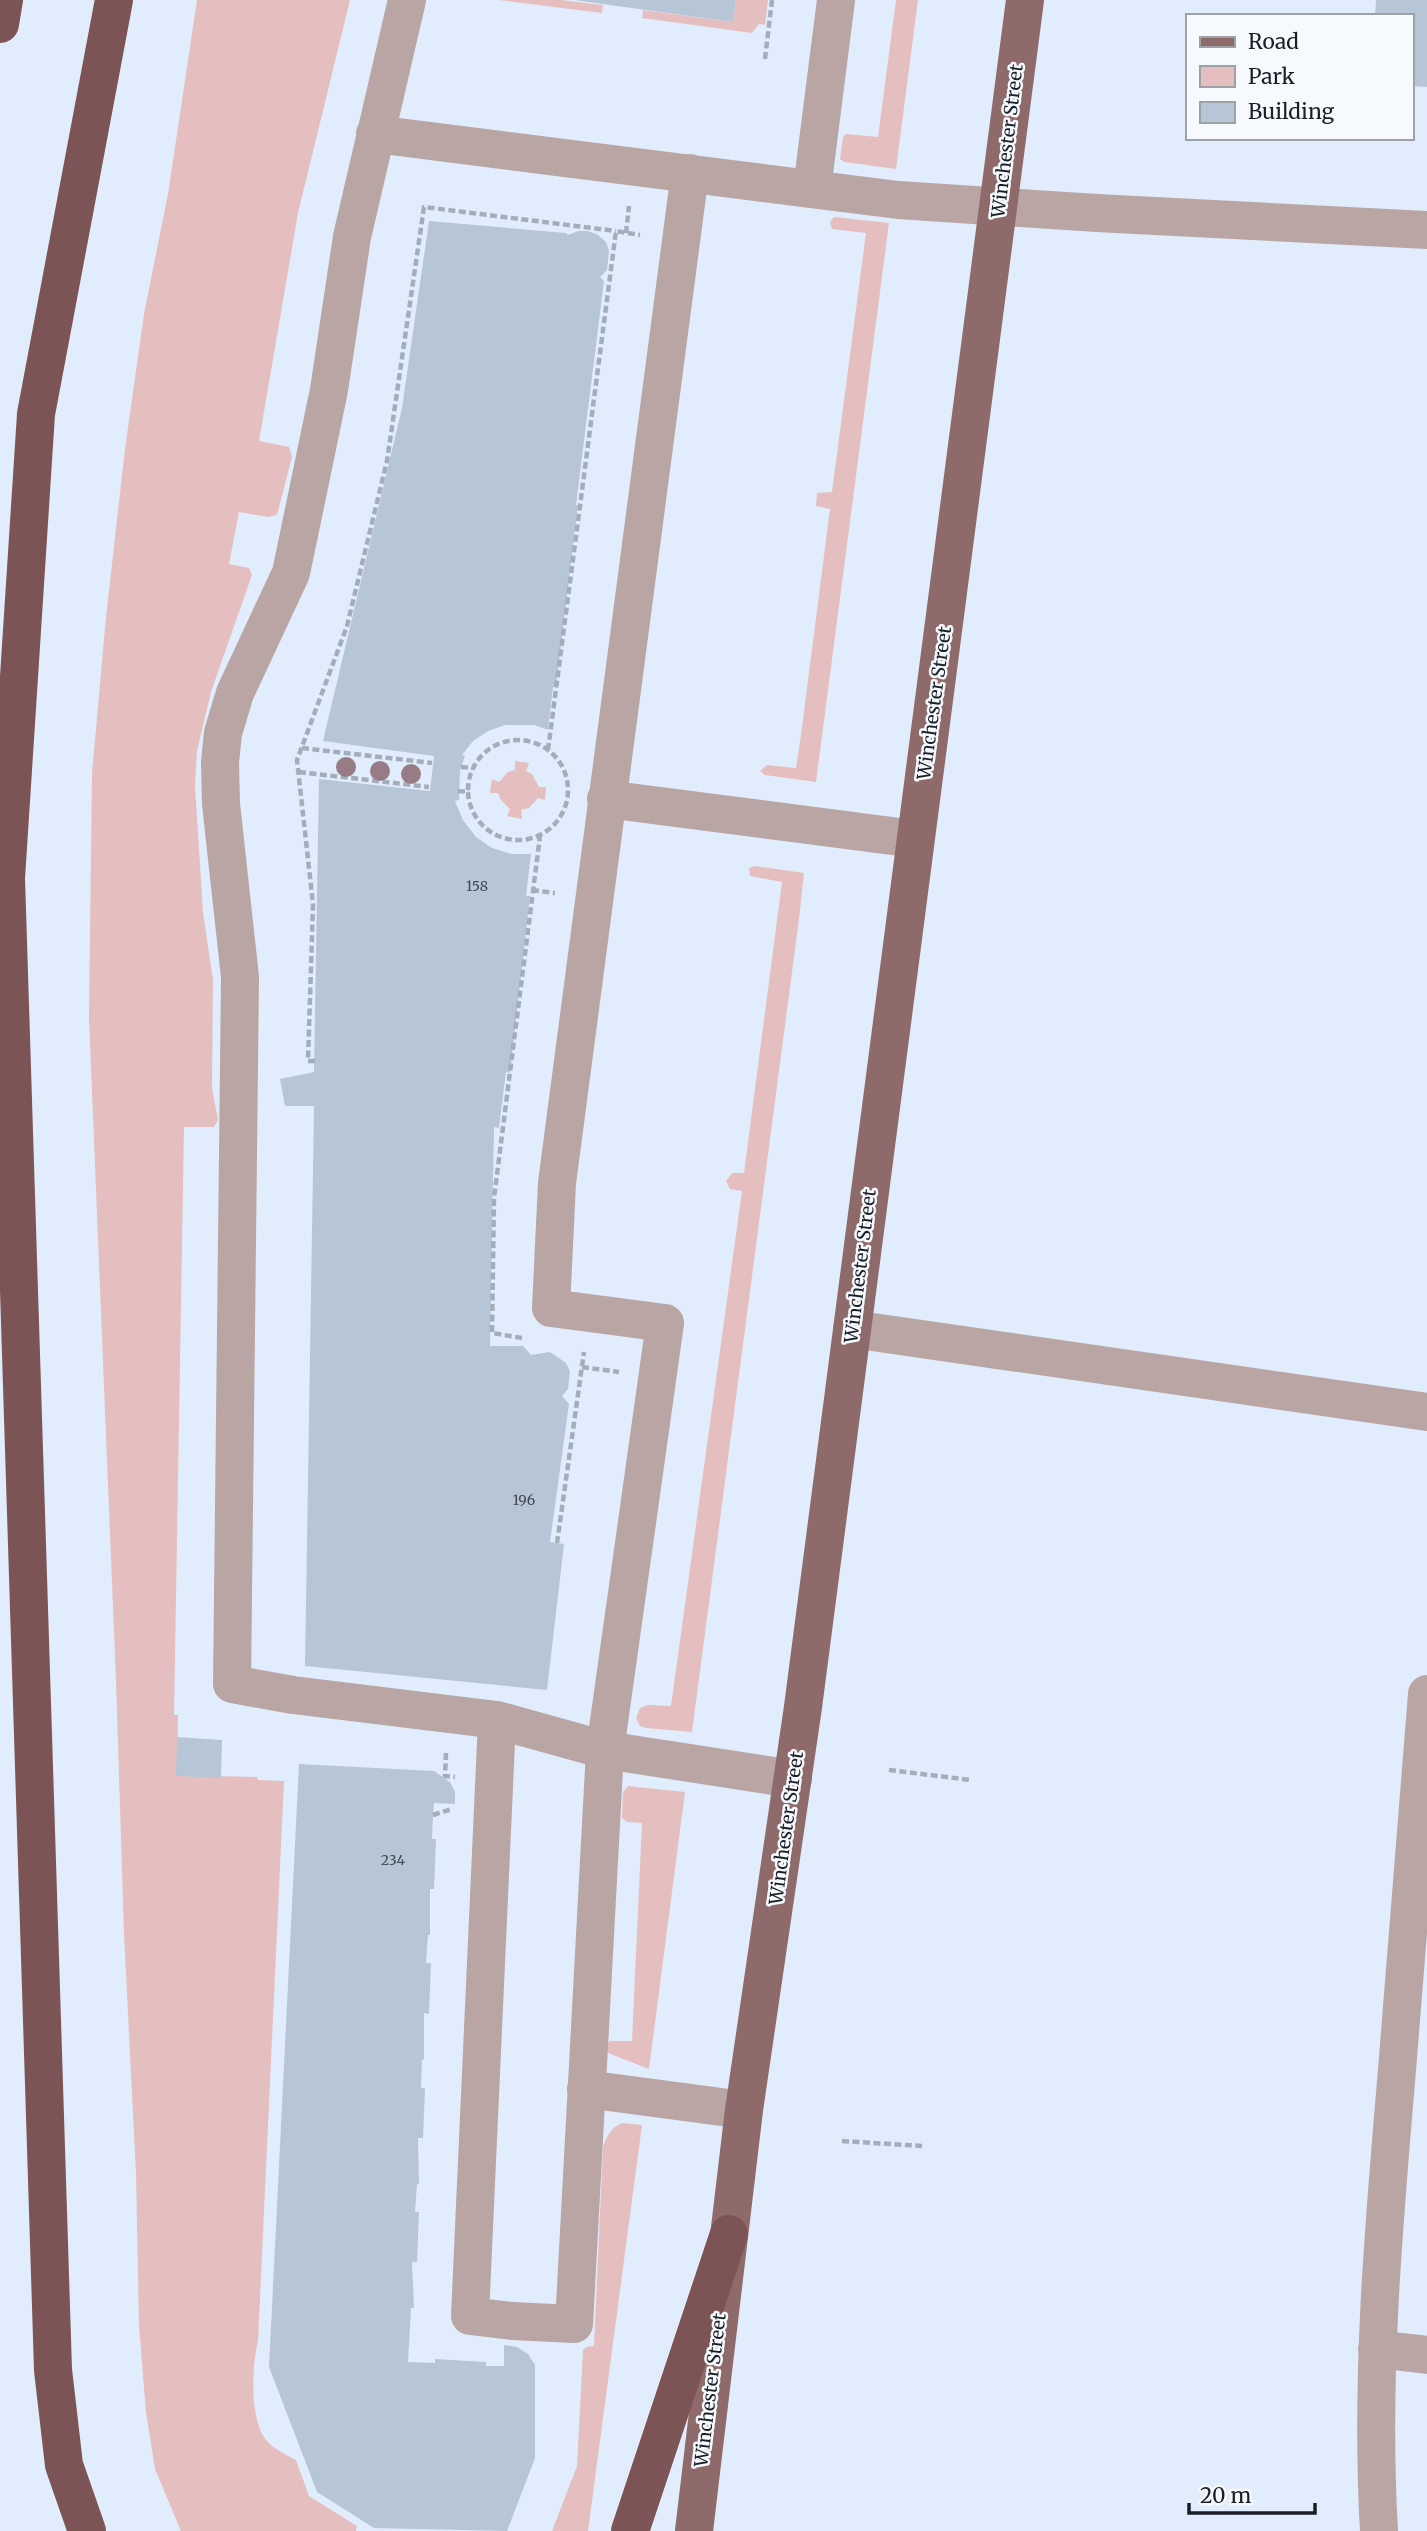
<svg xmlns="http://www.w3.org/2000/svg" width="1427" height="2531" font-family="Merriweather,serif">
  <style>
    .green { fill: #e5bfbf }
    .building { fill: #b7c6d7 }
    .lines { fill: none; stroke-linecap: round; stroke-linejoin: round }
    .path { stroke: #a4aeba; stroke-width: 4.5; stroke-dasharray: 7 3.5; stroke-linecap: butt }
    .minor { stroke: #baa5a5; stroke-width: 38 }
    .major { stroke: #8e6a6a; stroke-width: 38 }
    .highway { stroke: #7d5455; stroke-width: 38 }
    .tree { fill: #977c86 }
    .labels { text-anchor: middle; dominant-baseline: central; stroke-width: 5; stroke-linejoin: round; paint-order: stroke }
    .number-label { font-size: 14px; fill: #414952 }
    .street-label { font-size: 18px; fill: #1a1f26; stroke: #f6f9fd }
  </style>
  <rect width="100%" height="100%" fill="#e1edfc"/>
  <!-- green -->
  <path class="green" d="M197 0H350L298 213 259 441 289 447 292 457 277 515 268 517 239 512 229 564 249 568 252 575 211 692 197 751 195 786 203 912 213 980 212 1088 218 1120 214 1127H184L174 1715H178L177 1775 257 1777 258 1780 284 1781 258 2341C252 2366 250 2409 262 2434 268 2446 284 2454 296 2460L309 2496 357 2526 356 2531H181L155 2469 146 2412 139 2326 136 2173 124 1934 116 1681 89 1018 92 773 106 617 125 449 144 314 168 194Z
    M499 0H561L603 5 602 13Z
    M736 0H768L765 25 759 24 752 33 642 18 643 10 733 22Z
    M896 0H918L896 169 844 162 840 159 843 137 846 134 878 137Z
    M834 217 889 223 816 782 765 775 760 771 767 765 796 768 801 735 830 509 816 506 817 493 832 492 866 233 832 229 830 222Z
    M515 761 529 763 526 771 532 774 539 787H546L545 800 538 798 529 808 521 810 522 819 507 816 510 809 501 800 498 793H490L492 779 499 782 508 772 515 770Z
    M754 866 804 873 799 919 692 1732 646 1728 640 1726 636 1718 640 1708 648 1705 671 1706 742 1191 730 1189 726 1181 732 1173H744L782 882 750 876 749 868Z
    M628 1786 685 1792 649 2069 608 2053V2043L610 2041H632L642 1823 627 1822 622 1818 623 1792Z
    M622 2123 642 2125 588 2531H552L577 2466 583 2350 586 2347 594 2346 603 2147C607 2136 610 2128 622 2123Z"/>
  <!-- building -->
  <path class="building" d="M574 0H736L733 22Z
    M1376 0H1427V87L1411 86V16H1375Z
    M429 221 566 233 568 235 578 231H588L598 235 606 242 609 251 607 270 600 277 604 281 576 505H578L556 687H553L548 730 534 725H505L488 731 473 741 462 755 465 756 460 770 459 800 455 801 463 820 476 837 492 848 512 854H531L526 896H530L510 1073 506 1072 499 1128 494 1127 490 1346H523L531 1355 550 1352 566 1363 570 1371 568 1389 562 1396 569 1404 550 1542 564 1544 547 1690 305 1666 314 1106H285L280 1079 314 1072 319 779 430 791 434 756 323 741 402 408Z
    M177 1737 222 1740 221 1778 176 1776Z
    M299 1764 434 1771 450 1782 455 1792V1804L434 1803 433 1815 432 1839H436L434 1889H430V1935H428L426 1963H431L429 2014 424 2013V2060L422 2059 421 2088H425L423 2138H418L419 2184H417L415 2212H419L417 2262H412L414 2308H411L408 2362 435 2363V2359L486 2362V2366H504V2345L517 2347 528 2354 535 2365V2458L507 2531 374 2528 317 2492 269 2367Z"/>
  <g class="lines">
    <!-- path -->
    <path class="path" d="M765 59 772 0
      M626 233 629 206
      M468 790a50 50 0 1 1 100 0a50 50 0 1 1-100 0Z
      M302 748 432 763
      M548 750 616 231 640 235
      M461 767 472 768
      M299 772 429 787
      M458 791 469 792
      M532 890 555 893
      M315 1061H308L313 904 297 760 347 626 387 461 424 207 616 231
      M522 1338 492 1333 494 1198 540 836
      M582 1367 619 1372
      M557 1543 584 1352
      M446 1753 445 1776 455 1777
      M889 1770 971 1780
      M433 1815 452 1809
      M842 2141 922 2146"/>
    <!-- minor -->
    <path class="minor" d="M407 0 352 237 329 390 291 573 235 693 223 733 220 762 221 804 240 977 232 1684 293 1695 497 1720 605 1750 793 1779
      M375 134 898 200 1097 213 1427 230
      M812 189 836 0
      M606 799 915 839
      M852 1329 1427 1412
      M497 1720 470 2316 512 2321 574 2324 605 1750 665 1323 551 1308 557 1183 690 173
      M586 2089 744 2110
      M1377 2349 1427 2355
      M1379 2531C1370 2377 1384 2223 1397 2070 1408 1944 1417 1819 1427 1694"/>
    <!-- major -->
    <path class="major" d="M694 2531 744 2110 803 1707 1025 0"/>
    <!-- highway -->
    <path class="highway" d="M0 24 4 0
      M87 2531 64 2465 53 2370 6 878 36 414 114 0
      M630 2531 729 2234"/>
  </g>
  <!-- trees -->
  <g class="tree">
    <circle cx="346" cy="767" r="10"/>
    <circle cx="380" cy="771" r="10"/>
    <circle cx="411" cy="774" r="10"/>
  </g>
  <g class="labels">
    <!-- number labels -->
    <g class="number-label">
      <text x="477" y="886">158</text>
      <text x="524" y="1500">196</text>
      <text x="393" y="1860">234</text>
    </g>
    <!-- street labels -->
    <g class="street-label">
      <text transform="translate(1007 141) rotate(-83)">Winchester Street</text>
      <text transform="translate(934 703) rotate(-82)">Winchester Street</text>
      <text transform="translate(860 1266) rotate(-83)">Winchester Street</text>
      <text transform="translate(786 1828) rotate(-82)">Winchester Street</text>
      <text transform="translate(710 2390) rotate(-83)">Winchester Street</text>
    </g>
  </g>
  <!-- legend -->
  <rect x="1186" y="14" width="228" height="126" fill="#f6f9fd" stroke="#9ea2a7" stroke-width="2"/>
  <rect x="1200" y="37" width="35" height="10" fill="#8e6a6a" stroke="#9ea2a7" stroke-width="2"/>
  <text x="1248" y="49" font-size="21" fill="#1a1f26">Road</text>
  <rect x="1200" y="66" width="35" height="21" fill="#e5bfbf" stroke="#9ea2a7" stroke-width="2"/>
  <text x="1248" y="84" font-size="21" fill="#1a1f26">Park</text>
  <rect x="1200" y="102" width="35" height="21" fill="#b7c6d7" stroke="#9ea2a7" stroke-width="2"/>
  <text x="1248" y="119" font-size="21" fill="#1a1f26">Building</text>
  <!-- scale -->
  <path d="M1189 2503v10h126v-10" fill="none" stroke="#1a1f26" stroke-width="3.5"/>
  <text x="1200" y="2503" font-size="21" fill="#1a1f26" stroke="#f6f9fd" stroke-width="5" paint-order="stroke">20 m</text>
</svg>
